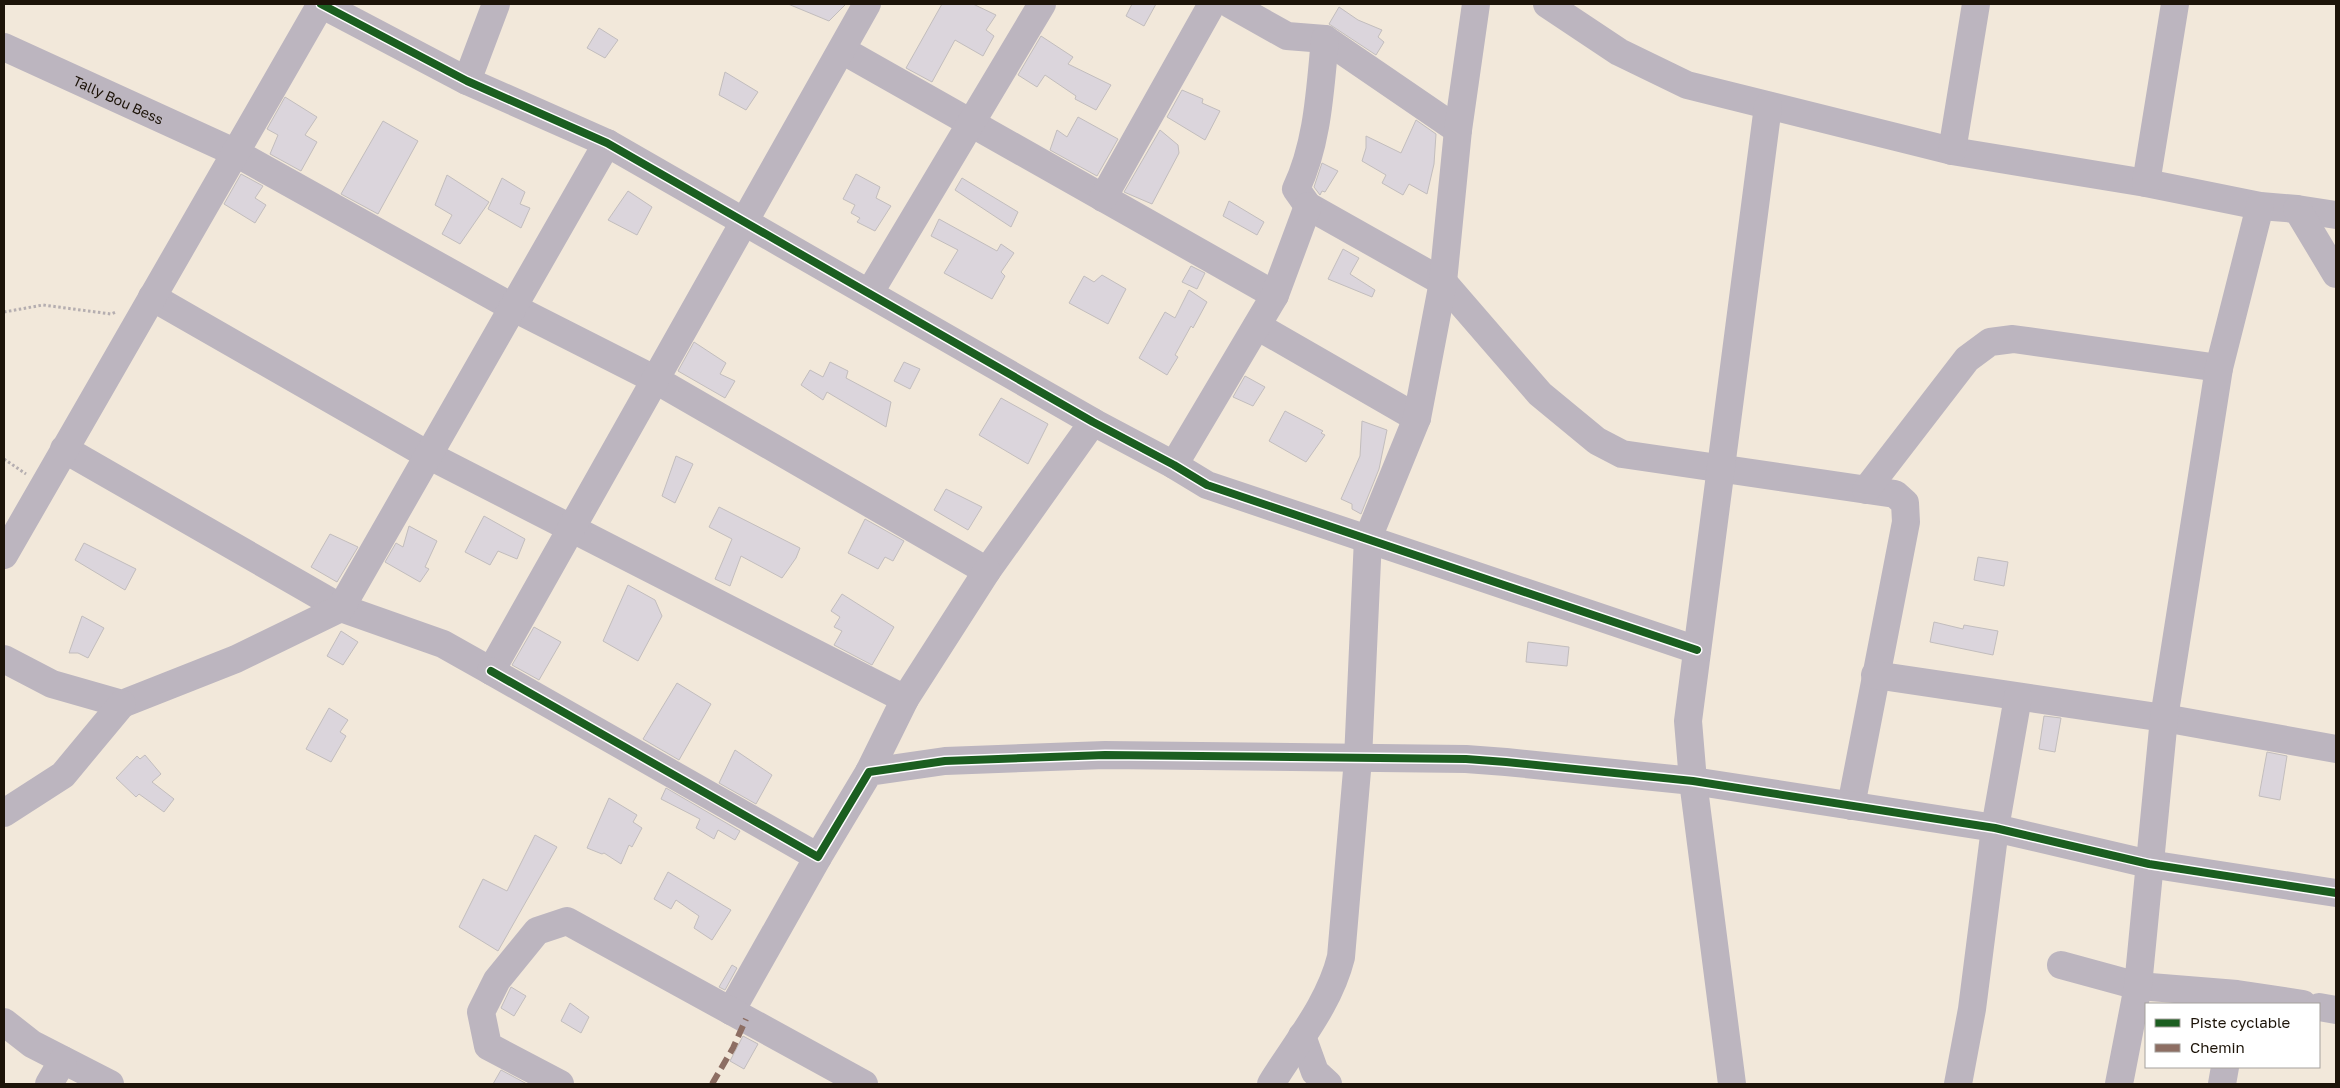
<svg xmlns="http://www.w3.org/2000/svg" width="2340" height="1088" font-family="'Golos Text',sans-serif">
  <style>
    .building { fill: #dbd5dc; stroke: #c2bdbd }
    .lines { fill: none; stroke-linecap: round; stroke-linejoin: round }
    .path { stroke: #b5aeb0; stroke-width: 3; stroke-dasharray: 2.5 2.5; stroke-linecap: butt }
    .minor { stroke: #bcb5bf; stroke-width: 28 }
    .quiet { stroke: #8d6e63; stroke-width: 6; stroke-dasharray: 12 6; stroke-linecap: butt }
    .cycleway-casing { stroke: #fff; stroke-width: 11 }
    .cycleway { stroke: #1b5e20; stroke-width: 8 }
    .labels { text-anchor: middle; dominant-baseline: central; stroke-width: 5; stroke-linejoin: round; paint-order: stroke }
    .street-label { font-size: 14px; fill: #1d1409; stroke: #fff }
  </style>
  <rect width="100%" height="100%" fill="#f2e8da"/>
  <!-- building -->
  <path class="building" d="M788 4H846L829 21Z
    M942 4H973L996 15 986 30 994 36 983 56 955 40 932 82 906 68Z
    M1132 4H1156L1144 26 1126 16Z
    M1339 7 1358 20 1382 30 1378 37 1384 42 1376 55 1329 24Z
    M599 28 618 40 605 58 587 48Z
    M1041 36 1073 57 1068 64 1111 85 1096 110 1075 99 1076 96 1045 75 1037 87 1018 75Z
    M725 72 758 92 746 110 719 95Z
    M1182 90 1203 99 1202 103 1220 111 1205 140 1167 117Z
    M285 97 317 117 305 135 317 142 301 171 270 154 278 135 267 129Z
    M1078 117 1118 139 1097 176 1050 150 1057 130 1067 137Z
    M1416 120 1436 134 1434 164 1427 194 1409 184 1403 195 1382 183 1386 175 1362 161 1366 148V136L1401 153Z
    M383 121 418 141 378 214 341 194Z
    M1160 130 1178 145 1179 153 1152 204 1124 192Z
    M1322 163 1338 171 1325 192 1322 191 1320 195 1314 187Z
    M241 174 263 186 255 198 266 205 255 223 224 204Z
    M856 174 880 187 876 198 891 206 875 231 857 222 860 218 851 213 855 205 843 199Z
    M447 175 489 202 460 244 442 234 452 215 435 205Z
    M502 178 525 192 520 204 530 208 521 228 488 209Z
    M962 178 1018 212 1011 227 955 190Z
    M628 191 652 207 637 235 608 220Z
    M1229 201 1264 222 1257 235 1223 216Z
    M939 219 997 251 1001 244 1014 253 1001 272 1005 276 992 299 944 273 958 250 931 236Z
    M1343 249 1359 258 1350 274 1375 290 1372 297 1328 279Z
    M1191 266 1205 273 1197 289 1182 282Z
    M1102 275 1126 289 1108 324 1069 303 1084 276 1094 282Z
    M1189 290 1207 302 1193 328 1191 326 1175 355 1178 357 1167 375 1139 358 1165 312 1175 318Z
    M694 342 726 363 720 374 735 381 725 398 678 371Z
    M830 362 848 371 846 378 891 402 886 427 827 392 823 400 801 385 810 370 823 377Z
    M904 362 920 369 910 389 894 381Z
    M1245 376 1265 387 1253 406 1233 397Z
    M1001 398 1048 424 1028 464 979 435Z
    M1285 411 1323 431 1321 433 1325 435 1306 462 1269 441Z
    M1362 421 1387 430 1379 469 1361 514 1352 509V504L1341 499 1360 456Z
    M676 456 693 464 675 503 662 496Z
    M946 489 982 507 968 530 934 510Z
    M719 507 800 548 796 558 782 578 741 556 730 586 715 579 732 539 709 527Z
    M484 516 525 539 517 559 498 551 490 565 465 552Z
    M865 519 904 541 893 561 885 557 878 569 848 553Z
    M409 526 437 541 425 567 429 569 420 582 385 562 396 543 403 547Z
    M330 534 358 547 337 582 311 567Z
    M84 543 136 569 125 590 75 560Z
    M1978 557 2008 562 2004 586 1974 580Z
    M628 585 655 600 662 616 638 661 603 641Z
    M842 594 894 627 872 665 834 645 842 631 834 627 840 617 831 611Z
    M82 616 104 628 88 658 78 653H69Z
    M1934 622 1963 629 1964 625 1998 631 1993 655 1930 642Z
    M534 627 561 642 539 680 512 665Z
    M341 631 358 642 343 665 327 656Z
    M1528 642 1569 647 1567 666 1526 662Z
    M677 683 711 704 679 760 643 739Z
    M329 708 348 720 340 732 346 736 331 762 306 749Z
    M2044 716 2061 718 2055 752 2039 749Z
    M735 750 772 775 756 804 719 783Z
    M2267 752 2287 756 2280 800 2259 796Z
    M145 755 161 774 152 782 174 799 164 812 139 794 136 797 116 778 137 756 140 759Z
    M666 788 740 831 735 840 718 830 714 839 696 828 700 819 661 799Z
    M609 798 637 815 633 822 642 828 632 847 629 845 621 864 604 853 602 854 587 848Z
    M535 835 557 847 498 951 459 927 483 879 507 891Z
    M668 872 731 910 712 940 694 928 699 916 676 900 671 909 654 899Z
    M732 965 737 968 725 990 719 987Z
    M511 987 526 996 514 1016 501 1008Z
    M570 1003 589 1017 581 1033 561 1021Z
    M743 1036 758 1044 744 1069 730 1061Z
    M501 1070 527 1084H493Z"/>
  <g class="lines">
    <!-- path -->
    <path class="path" d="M4 312 43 305 111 314 116 312
      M4 459 26 474"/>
    <!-- minor -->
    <g class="minor">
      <path d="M321 4 467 81 607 143 1093 422 1174 465 1207 485 1697 650"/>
      <path d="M1230 4 1287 36 1325 39 1458 130"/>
      <path d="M1547 4 1619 52 1687 85 1952 151 2146 183 2260 206 2297 209 2336 215"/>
      <path d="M1325 39C1320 89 1318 143 1296 189L1308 206 1443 282 1540 394 1597 441 1622 454 1895 494 1905 503 1906 522 1851 806"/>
      <path id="s1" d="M4 47 234 152 512 307 656 380 987 571 1093 422"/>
      <path d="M842 50 1275 295"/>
      <path d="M467 81 496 4"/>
      <path d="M1952 151 1976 4"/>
      <path d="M2146 183 2175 4"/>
      <path d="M1103 198 1212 4"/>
      <path d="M2297 209 2336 274"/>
      <path d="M870 292 1042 4"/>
      <path d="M152 297 428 455 905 699"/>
      <path d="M1257 326 1417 418"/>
      <path d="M64 449 341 608 443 644 491 671 867 4"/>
      <path d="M1174 465 1275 295 1308 206"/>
      <path d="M1866 490 1967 359 1990 342 2013 339 2219 368"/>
      <path d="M4 555 321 4"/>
      <path d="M4 659 52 684 122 704 236 659 341 608 607 143"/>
      <path d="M491 671 818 857 869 772 945 761 1105 755 1466 759 1506 762 1693 781 1995 828 2149 864 2336 893"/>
      <path d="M1875 675 2164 718 2336 749"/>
      <path d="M869 772 905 699 987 571"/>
      <path d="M4 813 63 775 122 704"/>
      <path d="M2061 965 2138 986 2237 994 2303 1004"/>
      <path d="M2319 1007 2336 1010"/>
      <path d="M731 1011 818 857"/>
      <path d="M4 1022 32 1044 110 1084"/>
      <path d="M1302 1036 1315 1072 1328 1084"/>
      <path d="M49 1084 63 1060"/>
      <path d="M560 1084 488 1046 481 1012 497 980 537 931 567 921 864 1084"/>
      <path d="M1271 1084C1296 1043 1329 1005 1341 957L1358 759 1368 538 1417 418 1443 282 1458 130 1476 4"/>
      <path d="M1732 1084 1693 781 1688 721 1768 106"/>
      <path d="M1958 1084 1972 1009 1995 828 2018 697"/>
      <path d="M2119 1084 2138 986 2164 718 2219 368 2260 206"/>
      <path d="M2222 1084 2225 1067"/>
    </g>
    <!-- quiet -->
    <path class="quiet" d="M712 1084 733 1048 746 1019"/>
    <defs>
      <path id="cycleway" d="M321 4 467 81 607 143 1093 422 1174 465 1207 485 1697 650
        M491 671 818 857 869 772 945 761 1105 755 1466 759 1506 762 1693 781 1995 828 2149 864 2336 893"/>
    </defs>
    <!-- cycleway casing -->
    <use href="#cycleway" class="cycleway-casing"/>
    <!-- cycleway -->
    <use href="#cycleway" class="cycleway"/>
  </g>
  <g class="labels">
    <!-- street labels -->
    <g class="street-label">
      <text stroke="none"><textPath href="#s1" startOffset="126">Tally Bou Bess</textPath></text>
    </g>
  </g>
  <!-- border -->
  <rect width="2340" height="1088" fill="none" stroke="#1d1409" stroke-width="10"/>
  <!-- legend -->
  <rect x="2145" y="1003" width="175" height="65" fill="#ffffff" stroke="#a5a19d"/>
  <rect x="2155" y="1019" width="25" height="8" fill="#1b5e20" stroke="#a5a19d"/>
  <text x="2190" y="1028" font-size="15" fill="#1d1409">Piste cyclable</text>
  <rect x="2155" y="1044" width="25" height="8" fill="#8d6e63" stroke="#a5a19d"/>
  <text x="2190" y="1053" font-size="15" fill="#1d1409">Chemin</text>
</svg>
